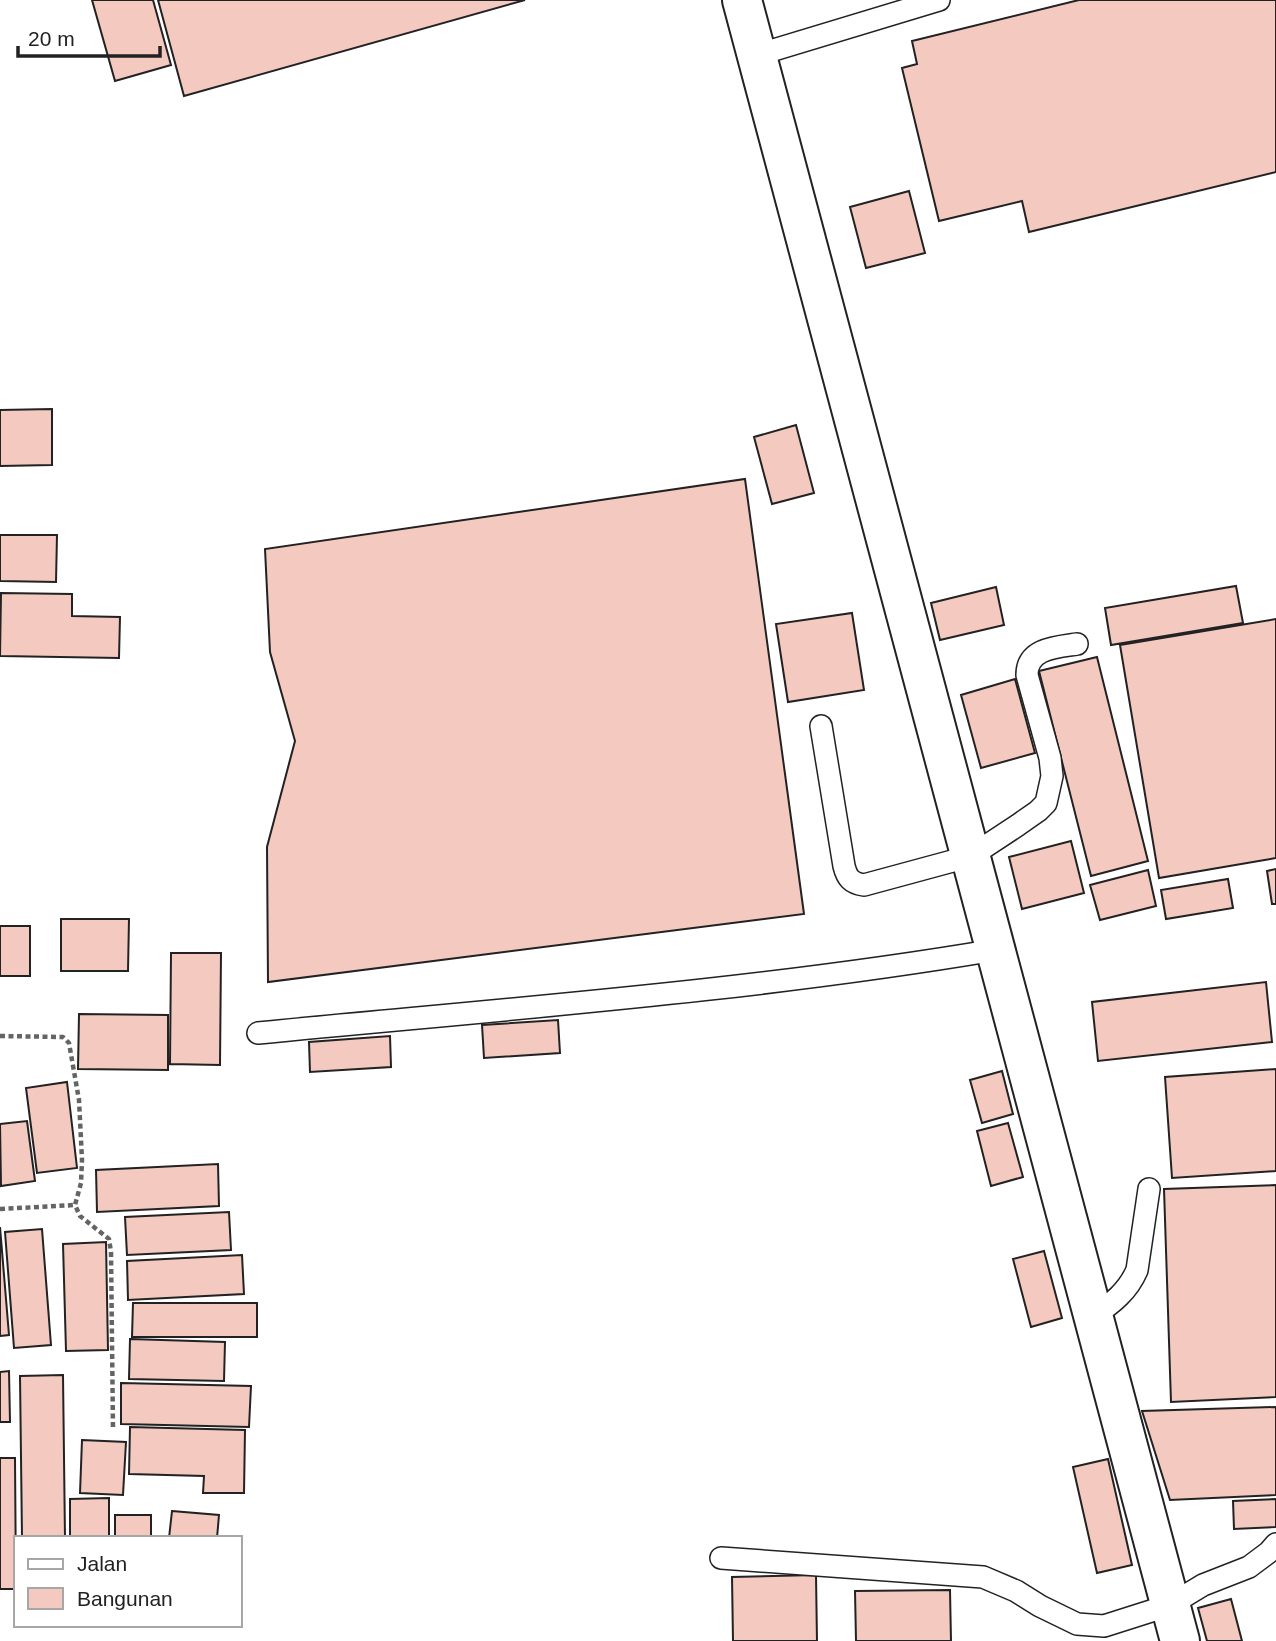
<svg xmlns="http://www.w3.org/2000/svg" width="1276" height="1641" font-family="Helvetica,sans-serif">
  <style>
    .building { fill: #f3c9c0; stroke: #222; stroke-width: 2 }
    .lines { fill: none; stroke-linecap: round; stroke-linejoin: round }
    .service-casing { stroke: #222; stroke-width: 24 }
    .minor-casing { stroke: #222; stroke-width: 42 }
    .path { stroke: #646464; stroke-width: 4.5; stroke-dasharray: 5 3.5; stroke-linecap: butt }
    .service { stroke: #fff; stroke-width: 21 }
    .minor { stroke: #fff; stroke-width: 38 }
  </style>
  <rect width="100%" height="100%" fill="#fff"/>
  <!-- building -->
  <path class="building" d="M92 0H153L171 65 115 81Z
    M158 0H525L184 96Z
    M1079 0H1276V172L1029 232 1022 201 939 221 902 68 917 64 912 41Z
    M909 191 925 253 866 268 850 207Z
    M52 409V465L0 466V410Z
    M796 425 814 493 772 504 754 437Z
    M745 479 804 914 268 982 267 847 295 741 270 652 265 549Z
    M0 535H57L56 582 0 581Z
    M1236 586 1243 623 1111 645 1105 608Z
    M996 587 1004 625 940 640 931 603Z
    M1 593 72 594V616L120 617 119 658 0 656Z
    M852 613 864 690 788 702 776 624Z
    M1276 619V858L1159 878 1120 645Z
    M1097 657 1148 861 1091 876 1039 671Z
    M1015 679 1035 753 981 768 961 695Z
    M1071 841 1084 893 1022 909 1009 857Z
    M1276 869V904H1272L1267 871Z
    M1148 870 1156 906 1100 920 1090 885Z
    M1228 879 1233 908 1166 919 1161 890Z
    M61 919H129L128 971H61Z
    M0 926H30V976H0Z
    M171 953H221L220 1065 170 1064Z
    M1266 982 1272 1042 1098 1061 1092 1002Z
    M79 1014 168 1015V1070L78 1069Z
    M558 1020 560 1053 484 1058 482 1025Z
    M390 1036 391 1067 310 1072 309 1042Z
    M1276 1069V1171L1172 1178 1165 1077Z
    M1002 1071 1013 1114 982 1123 970 1080Z
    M67 1082 77 1168 37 1173 26 1088Z
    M27 1121 35 1181 1 1186 0 1124Z
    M1008 1123 1023 1177 991 1186 977 1131Z
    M218 1164 219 1206 97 1212 96 1170Z
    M1276 1185V1397L1171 1402 1164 1189Z
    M229 1212 231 1250 127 1255 125 1217Z
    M0 1227 9 1335 0 1336Z
    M42 1229 51 1345 14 1348 5 1232Z
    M106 1242 108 1350 66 1351 63 1244Z
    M1044 1251 1062 1318 1031 1327 1013 1259Z
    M242 1255 244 1294 128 1300 127 1261Z
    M133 1303H257V1337H132Z
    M130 1339 225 1342 224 1381 129 1379Z
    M9 1371 10 1422H0V1372Z
    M63 1375 65 1538H22L20 1376Z
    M121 1383 251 1386 249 1427 121 1424Z
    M1276 1407V1495L1170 1500 1142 1411Z
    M130 1427 245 1430 244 1493H203L204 1476 129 1474Z
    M82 1440 126 1442 123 1495 80 1493Z
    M0 1458H15L16 1589H0Z
    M1108 1459 1132 1565 1097 1573 1073 1467Z
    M109 1498V1538H70V1499Z
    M1276 1499V1527L1234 1529 1233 1501Z
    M172 1511 219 1515 217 1538H169Z
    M115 1515H151V1538H115Z
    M816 1575 817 1641H733L732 1577Z
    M950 1590 951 1641H856L855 1591Z
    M1231 1599 1242 1641H1207L1198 1608Z"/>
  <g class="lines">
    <defs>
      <path id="service" d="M757 55 939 0
        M821 726 844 866C847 878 851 883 864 885L971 856 1018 825 1038 811 1046 803 1052 776 1050 758 1027 675C1027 648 1057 647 1077 644
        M258 1033C504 1009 752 991 995 950
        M1093 1316C1112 1304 1128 1291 1137 1270L1149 1189
        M721 1558 983 1577 1016 1591 1040 1606 1077 1624 1104 1626 1170 1605 1203 1585 1249 1567 1269 1552 1276 1544"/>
      <path id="minor" d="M742 0 1180 1641"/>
    </defs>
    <!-- service casing -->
    <use href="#service" class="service-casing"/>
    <!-- minor casing -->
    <use href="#minor" class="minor-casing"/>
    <!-- path -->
    <path class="path" d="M0 1036 63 1037 69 1043 79 1100 82 1160 81 1183 75 1205 80 1216 109 1239 111 1252 113 1429
      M0 1209 75 1205"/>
    <!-- service -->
    <use href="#service" class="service"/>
    <!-- minor -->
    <use href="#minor" class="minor"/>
  </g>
  <!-- legend -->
  <rect x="14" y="1536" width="228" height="91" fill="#ffffff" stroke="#a7a7a7" stroke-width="2"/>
  <rect x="28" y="1559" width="35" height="10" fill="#ffffff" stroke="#a7a7a7" stroke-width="2"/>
  <text x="77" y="1571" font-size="21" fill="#222222">Jalan</text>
  <rect x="28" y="1588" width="35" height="21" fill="#f3c9c0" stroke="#a7a7a7" stroke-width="2"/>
  <text x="77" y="1606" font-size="21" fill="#222222">Bangunan</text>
  <!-- scale -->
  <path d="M18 46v10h142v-10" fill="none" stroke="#222222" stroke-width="3.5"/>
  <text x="28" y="46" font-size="21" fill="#222222" stroke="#ffffff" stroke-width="5" paint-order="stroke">20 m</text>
</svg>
